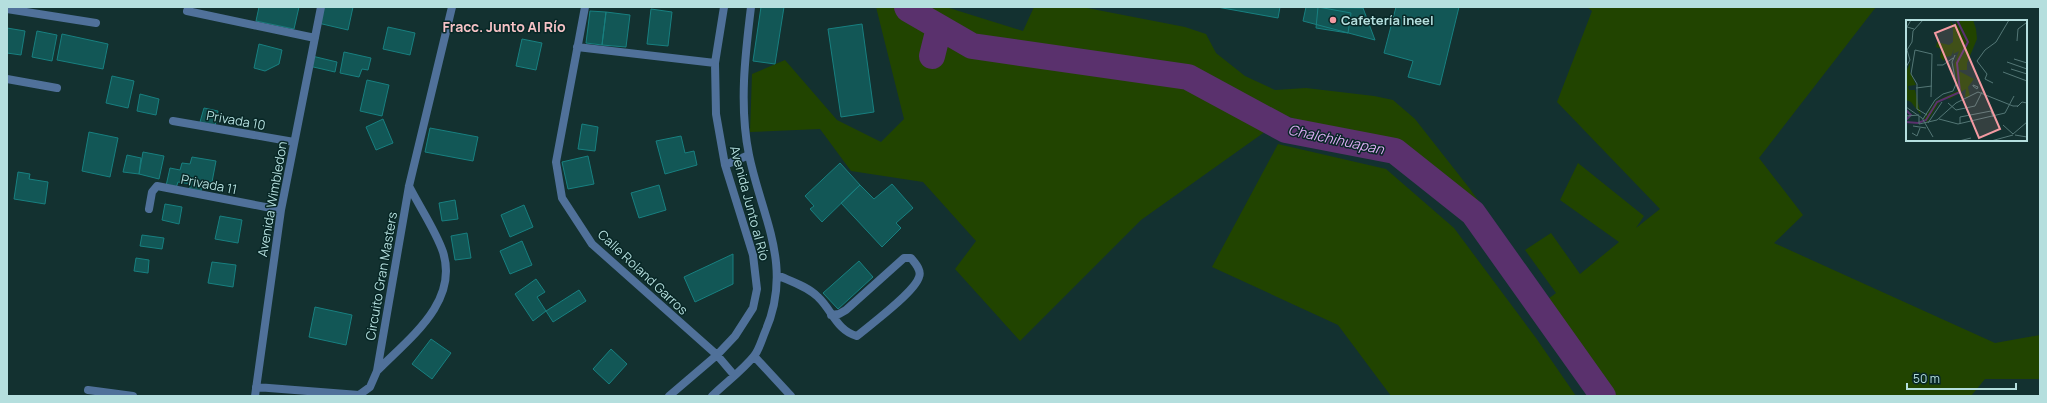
<svg xmlns="http://www.w3.org/2000/svg" width="2047" height="403" font-family="Manrope,sans-serif">
  <style>
    .green { fill: #214400 }
    .lines { fill: none; stroke-linecap: round; stroke-linejoin: round }
    .river { stroke: #5a316d; stroke-width: 26 }
    .building { fill: #125756; stroke: #188080 }
    .minor { stroke: #50719a; stroke-width: 8 }
    .poi-dot { fill: #f49aa2; stroke: #082726; stroke-width: 1.5 }
    .labels { text-anchor: middle; dominant-baseline: central; stroke-width: 3; stroke-linejoin: round; paint-order: stroke }
    .poi-label { font-size: 13px; font-weight: bold; fill: #b5dfde; stroke: #082726; text-anchor: start }
    .street-label { font-size: 13px; fill: #b5dfde; stroke: #082726 }
    .neighbourhood-label { font-size: 14px; font-weight: bold; fill: #f7c3c6; stroke: #082726 }
    .water-label { font-size: 14px; font-style: italic; fill: #dcacf3; stroke: #082726 }
    .inset-river { fill: none; stroke: #5a316d; stroke-width: 2 }
    .inset-road { fill: none; stroke: #547776; stroke-width: 1 }
    .view { fill: #f49aa2; fill-opacity: 0.15; stroke: #f49aa2; stroke-width: 2 }
    .inset-edge { fill: none; stroke: #b5dfde; stroke-width: 2 }
  </style>
  <rect width="100%" height="100%" fill="#133130"/>
  <!-- green -->
  <path class="green" d="M876 7H946L1023 31 1034 7H1082L1185 27 1206 34 1216 53 1245 76 1275 90 1306 88 1374 96 1393 100 1415 119 1470 189 1548 299 1556 293 1525 250 1551 233 1580 274 1619 242 1560 200 1578 163 1644 216 1636 228 1660 209 1557 102 1592 11 1587 7H1729L1730 8 1876 7 1759 158 1803 215 1774 243 1995 343 2040 335V379H1985L1971 396H1599L1503 262 1411 167 1378 143 1357 134 1307 124 1287 116 1141 220 1020 341 955 269 976 241 923 182 851 171 820 129 750 132 752 74 785 60 837 120 881 142 904 119Z
    M1278 144 1386 169 1454 228 1536 338 1576 396H1391L1338 325 1212 267Z"/>
  <g class="lines">
    <!-- river -->
    <path class="river" d="M907 7 908 9 972 46 1188 77 1286 130 1395 151 1473 213 1603 396
      M932 56 939 28"/>
  </g>
  <!-- building -->
  <path class="building" d="M259 7H299L294 29 256 21Z
    M322 7H353L348 30 318 23Z
    M761 7H784L775 64 753 61Z
    M1217 7H1280L1278 18Z
    M1306 7 1363 8 1375 40 1303 21Z
    M1318 7 1351 13 1348 33 1316 28Z
    M1396 7H1459L1440 85 1408 77 1413 61 1384 53Z
    M651 9 672 12 668 46 647 44Z
    M590 11 606 12 602 45 586 43Z
    M606 12 630 15 626 47 602 45Z
    M862 24 874 112 841 117 828 29Z
    M388 27 415 33 410 55 383 49Z
    M7 28 25 31 21 55 7 53Z
    M37 31 57 35 52 61 32 57Z
    M62 34 108 44 103 69 57 60Z
    M522 39 542 43 536 70 516 66Z
    M259 44 282 50 279 64 265 71 254 68Z
    M344 52 371 58 368 70 362 69 359 77 340 73Z
    M312 56 337 62 335 72 309 66Z
    M112 76 134 81 128 108 106 103Z
    M367 80 389 85 382 116 360 111Z
    M140 94 159 99 156 115 137 111Z
    M204 108 218 111 215 126 200 122Z
    M383 119 393 143 376 150 366 127Z
    M582 124 598 127 595 151 578 149Z
    M430 128 478 137 473 161 425 152Z
    M89 132 118 138 110 177 82 171Z
    M681 136 685 153 694 151 697 165 665 174 656 141Z
    M143 152 164 156 159 179 139 174Z
    M127 155 141 158 139 174 123 172Z
    M588 156 594 184 568 189 562 162Z
    M192 157 216 161 212 182 202 180 201 192 189 191 191 184 178 182 176 188 166 186 170 168 180 170 182 163 190 164Z
    M840 163 860 185 822 222 810 209 814 206 805 196Z
    M18 172 30 174 29 179 48 182 45 204 14 199Z
    M892 184 913 208 896 223 901 228 882 247 841 203 860 185 874 199Z
    M659 185 666 210 639 218 631 193Z
    M455 200 458 219 442 221 439 203Z
    M165 204 182 207 179 224 162 220Z
    M524 205 533 227 510 237 501 215Z
    M220 216 242 220 238 243 215 239Z
    M467 233 471 258 455 260 451 236Z
    M142 235 164 238 162 249 140 246Z
    M522 241 532 265 510 274 500 251Z
    M733 254V284L695 302 684 277Z
    M136 258 149 260 148 273 134 271Z
    M859 261 873 277 838 309 823 293Z
    M212 262 236 265 233 287 208 283Z
    M536 279 545 292 537 297 546 311 533 321 515 294Z
    M579 290 586 301 553 322 546 311Z
    M315 307 352 315 346 345 309 337Z
    M431 339 451 353 432 379 412 364Z
    M611 349 627 364 609 384 593 369Z"/>
  <g class="lines">
    <!-- minor -->
    <path class="minor" d="M585 7 556 162 562 198 592 244 717 355 734 375
      M7 9 96 23
      M187 11 315 38
      M577 47 715 63
      M7 79 57 88
      M173 121 294 142
      M725 165 749 155
      M149 209 152 192 157 186 281 210
      M777 275C790 281 807 286 818 297 832 310 837 331 857 336 870 325 915 292 919 277 922 270 915 263 911 258H904L846 310 839 314 831 315
      M754 356 791 396
      M377 371C408 339 459 303 443 252 436 231 419 206 409 186
      M256 387 359 395 370 387 377 371 409 186 452 7
      M88 390 133 396
      M255 396 281 210 321 7
      M669 396 717 355 735 336 753 308 757 289 753 255 725 165 716 114 715 63 724 7
      M712 396C725 383 742 371 754 356 759 350 762 339 765 332 794 266 762 218 749 155 739 106 745 56 751 7"/>
  </g>
  <!-- markers -->
  <circle class="poi-dot" cx="1333" cy="20" r="4"/>
  <g class="labels">
    <!-- poi labels -->
    <g class="poi-label">
      <text x="1341" y="20">Cafetería ineel</text>
    </g>
    <!-- street labels -->
    <g class="street-label">
      <text transform="translate(236 120) rotate(10)">Privada 10</text>
      <text transform="translate(209 184) rotate(11)">Privada 11</text>
      <text transform="translate(272 199) rotate(-80)">Avenida Wimbledon</text>
      <text transform="translate(750 203) rotate(75)">Avenida Junto al Río</text>
      <text transform="translate(643 272) rotate(43)">Calle Roland Garros</text>
      <text transform="translate(381 276) rotate(-80)">Circuito Gran Masters</text>
    </g>
    <!-- neighbourhood labels -->
    <g class="neighbourhood-label">
      <text x="504" y="26">Fracc. Junto Al Río</text>
    </g>
    <!-- water labels -->
    <g class="water-label">
      <text transform="translate(1336 139) rotate(12)">Chalchihuapan</text>
    </g>
  </g>
  <!-- overview -->
  <g transform="translate(1906 20)">
    <rect width="121" height="121" fill="#133130"/>
    <path d="M49 0 62 22 51 46V50L68 59 62 67 64 77H59L60 69 44 79 36 78 21 102 18 99 30 81 53 70 48 45 53 31 47 34 48 29 45 36 39 37 38 41 34 37 36 29 30 27 31 22 43 25 47 22V9L44 1 51 9ZM52 0H67L70 9 71 19 61 43V50H53L52 44 63 22ZM4 43V52L10 65 2 66 3 70H9L15 95 5 82 0 80V52Z" fill="#214400"/>
    <path class="inset-river" d="M0 90 5 95 0 100M0 102 12 103 20 100 31 82 54 72 51 43 62 22 51 0"/>
    <path class="inset-road" d="M5 0 1 7 8 9M111 21 112 9 120 3M108 39 121 43M101 42 121 49M31 45H37L47 38M0 47 4 40 1 30 6 22 7 11 17 0M105 49 121 54M97 52 121 61M87 63 79 59 81 54 71 41 79 30 90 22 103 0M67 65 72 67 71 69 67 66ZM10 68 26 66M42 83 50 90 69 86 76 72M0 87 16 98 27 117M111 87 116 82 121 83M21 95 11 89V64L5 54 9 30 26 34 25 77M0 96 13 95M13 96V104L31 100 50 83 72 72 107 86H112M17 99 29 80 37 74 47 71 50 64 46 42 49 35M33 99 52 104 99 93 108 76M22 103 36 82M54 104V97L85 91 87 97M97 105 107 114M7 106 20 108M6 113 11 116 14 108M107 114 121 102M109 115 121 117M53 121 65 118M85 121 107 115"/>
    <path class="view" d="M49 5 94 109 73 118 29 13Z"/>
    <rect width="121" height="121" class="inset-edge"/>
  </g>
  <!-- border -->
  <rect width="2047" height="403" fill="none" stroke="#b5dfde" stroke-width="16"/>
  <!-- scale -->
  <path d="M1907 383v6h109v-6" fill="none" stroke="#b5dfde" stroke-width="2"/>
  <text x="1913" y="383" font-size="12" fill="#b5dfde" stroke="#082726" stroke-width="3" paint-order="stroke">50 m</text>
</svg>
